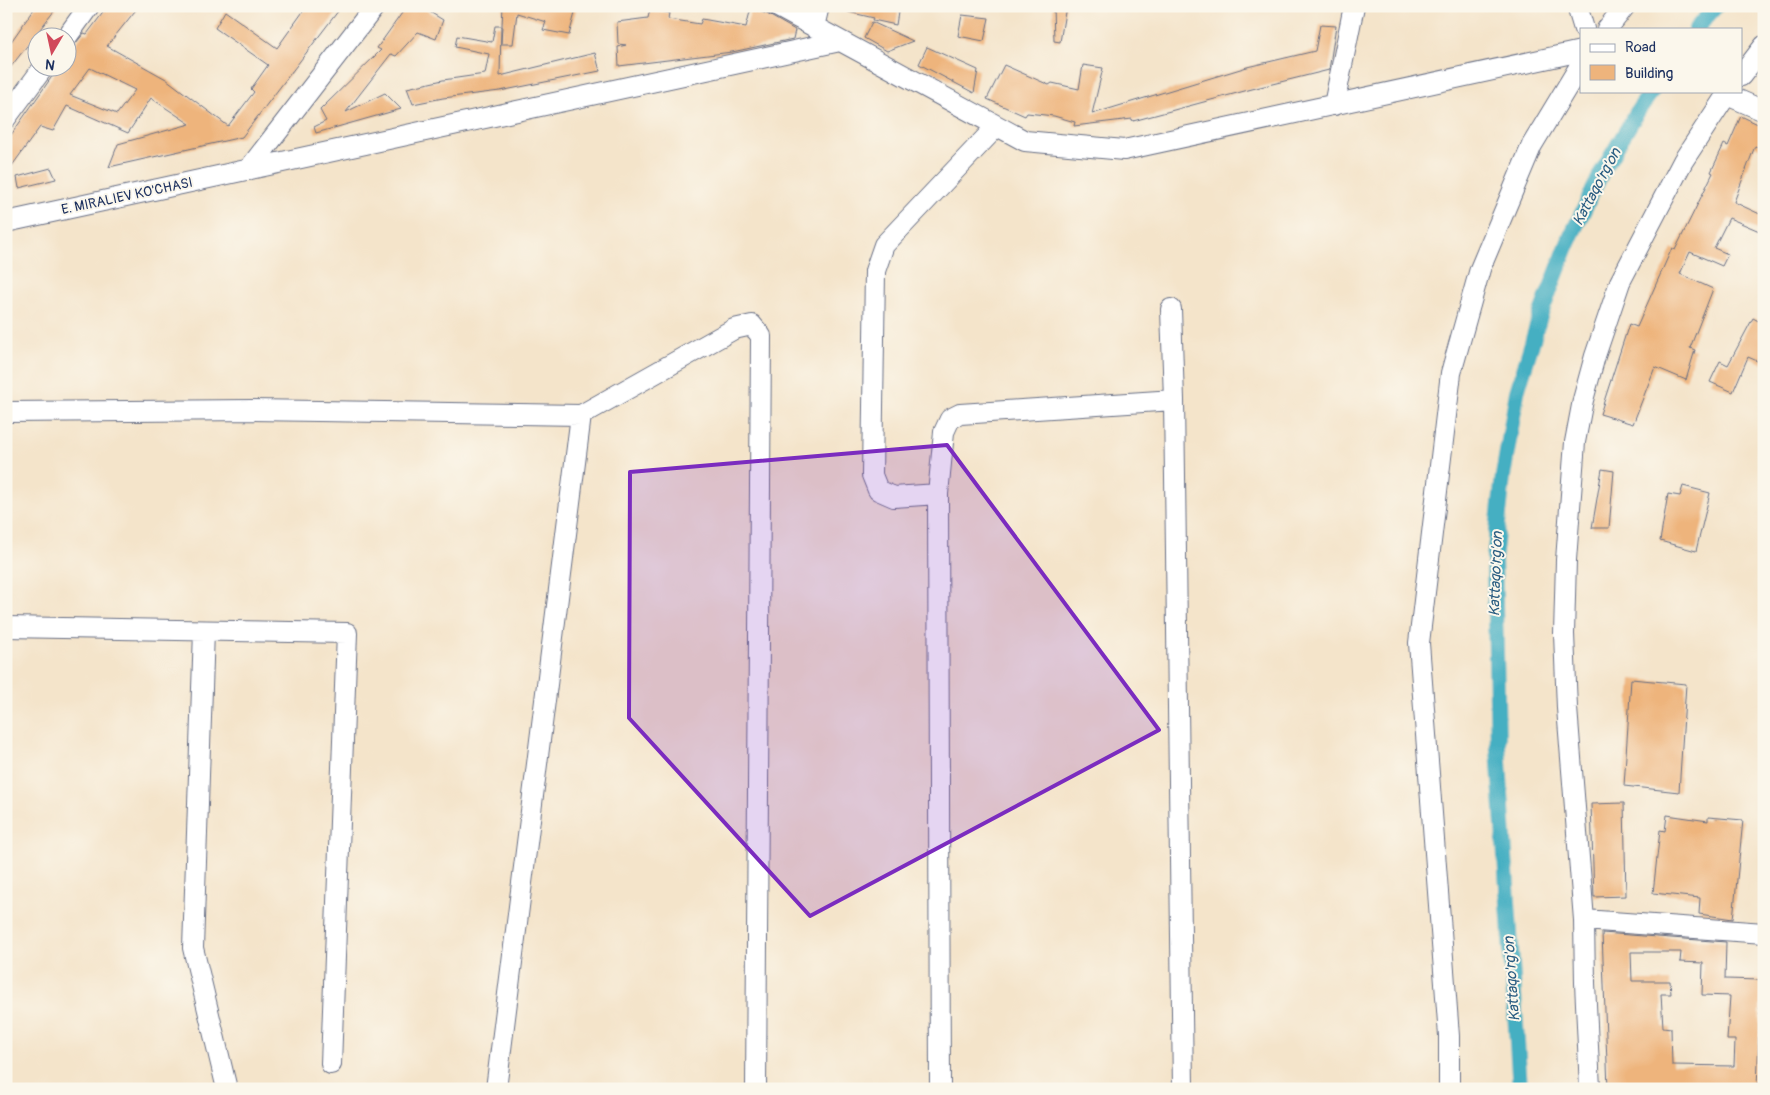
<svg xmlns="http://www.w3.org/2000/svg" width="1770" height="1095" font-family="Pangolin,sans-serif">
  <style>
    .lines { fill: none; stroke-linecap: round; stroke-linejoin: round }
    .canal { stroke: #44afc2; stroke-width: 16 }
    .building { fill: #eeb47c; fill-rule: evenodd }
    .minor-casing { stroke: #676e84; stroke-width: 22 }
    .minor { stroke: #fff; stroke-width: 20 }
    .marked { fill: #7b2cbf; fill-opacity: 0.2; stroke: #7b2cbf; stroke-width: 4; stroke-linejoin: round }
    .labels { text-anchor: middle; dominant-baseline: central; stroke-width: 4; stroke-linejoin: round; paint-order: stroke }
    .street-label { font-size: 14px; fill: #1b2f5e; stroke: #fbf7ec }
    .water-label { font-size: 15px; font-style: italic; fill: #295c81; stroke: #fbf7ec }
  </style>
  <rect width="100%" height="100%" fill="#fbf7ec"/>
  <filter id="ink" filterUnits="userSpaceOnUse"><feTurbulence type="fractalNoise" baseFrequency=".02" numOctaves="2"/><feDisplacementMap in="SourceGraphic" scale="10" xChannelSelector="R" yChannelSelector="G"/><feConvolveMatrix kernelMatrix="1 2 1 2 8 2 1 2 1" color-interpolation-filters="sRGB"/></filter>
  <filter id="wash" filterUnits="userSpaceOnUse"><feTurbulence type="fractalNoise" baseFrequency=".0096" numOctaves="4" result="noise"/><feDisplacementMap in="SourceGraphic" scale="20" xChannelSelector="R" yChannelSelector="G"/><feGaussianBlur stdDeviation="1.12" result="paint"/><feColorMatrix in="noise" values="0 0 0 0 0 0 0 0 0 0 0 0 0 0 0 0 0 1.4 0 .05"/><feComposite in="paint" operator="in"/></filter>
  <g filter="url(#wash)">
    <rect width="100%" height="100%" fill="#f4e4ca"/>
    <g class="lines">
      <!-- canal -->
      <path class="canal" d="M1696 29 1716 6
        M1520 1089 1498 747 1494 560 1503 476 1517 392 1541 313 1571 236 1603 170 1639 109 1652 91"/>
    </g>
    <g id="blocks">
      <!-- building -->
      <path class="building" d="M36 6H58L6 73V49Z
        M108 6H139L107 46 166 79 228 126 254 92 251 89 268 65 215 28 225 11 277 48 307 6H342L242 137 109 167 118 144 190 124 151 98 128 133 67 106 53 131 40 127 6 174V142L58 68H68V53L84 33 87 34ZM90 68 135 90 117 114 70 95Z
        M407 6H420L443 20 436 39 418 32 396 56 391 54 346 112 385 93 401 109 316 133 314 127 326 121 320 110 381 50 377 48Z
        M503 6H577L569 35 543 30 546 22 517 13 513 44H501Z
        M845 6H899L896 25 873 20 874 18 844 11Z
        M1053 6H1066L1060 42 1054 41Z
        M751 8 767 14 795 30 793 39 732 52 619 66 618 47 626 45 618 44 617 22 648 18 650 9 669 13 668 19 700 24 702 19 746 27Z
        M962 15 989 18 984 41 958 36Z
        M872 22 913 41 887 51 864 38Z
        M1320 25 1336 26 1329 70 1252 89 1133 121 1132 119 1074 126 1075 122 1054 116 1027 113 1025 116 987 99 1004 65 1049 85 1052 83 1079 89 1083 65 1103 68 1092 114 1247 67 1315 51Z
        M495 26H501L500 76 595 53 600 71 500 91 443 98 413 104 407 88 443 80 485 74 489 54 455 47 457 36 492 42Z
        M927 47 978 70 974 93 919 64Z
        M1741 116 1764 127V150L1755 146 1734 202 1764 216V233L1729 218 1714 248 1728 254 1722 266 1690 252 1680 274 1713 289 1690 348 1695 350 1686 380 1655 367 1633 424 1600 414 1629 324 1637 327 1672 248 1675 250 1713 173 1711 172 1724 144 1728 146Z
        M51 168 56 179 19 188 17 177Z
        M1753 318 1764 324V364L1748 357 1733 392 1710 382 1720 361 1728 365Z
        M1602 469 1614 471 1609 528H1592Z
        M1683 486 1710 493 1696 551 1660 541 1668 494 1680 496Z
        M1631 679 1686 684 1679 792 1624 786Z
        M1624 803 1626 896 1594 897 1591 804Z
        M1667 815 1708 821V817L1743 820 1733 919 1699 914 1700 898 1653 893 1660 830 1665 831Z
        M1602 933 1726 942 1725 979 1761 980 1757 1089H1734V1086L1699 1087V1089H1608ZM1631 952H1681L1680 962 1703 963 1702 995 1730 996 1727 1040H1735L1734 1066 1672 1065 1671 1028 1663 1027 1661 994H1671L1670 981H1632Z"/>
    </g>
  </g>
  <g filter="url(#ink)">
    <use href="#blocks" fill-opacity="0" stroke="#676e84" stroke-width="1"/>
    <g class="lines">
      <defs>
        <path id="minor" d="M776 6 1025 141 1124 150 1581 51
          M1577 6 1584 29
          M814 27 819 6
          M1607 29 1625 6
          M66 38 89 6
          M1741 76 1764 46
          M1727 95 1764 111
          M1334 105 1354 6
          M6 118 43 68
          M248 170 375 6
          M6 222 840 41
          M1171 309 1174 400 1183 1089
          M6 412 252 410 581 415 734 329 752 325 761 336 756 1089
          M938 494 894 497 878 490 872 475 875 271 884 245 997 126
          M6 627 347 633 331 1064
          M204 631 193 948 227 1089
          M1584 920 1764 933
          M496 1089 581 415
          M940 1089 938 494 944 432 950 419 960 414 1174 400
          M1449 1089V1036L1419 643 1451 373 1480 269 1532 145 1581 64
          M1590 1089 1585 983 1584 920 1567 708 1564 634 1566 560 1575 442 1583 400 1595 356 1620 282 1683 161 1729 91"/>
      </defs>
      <!-- minor casing -->
      <use href="#minor" class="minor-casing"/>
      <!-- minor -->
      <use href="#minor" class="minor"/>
    </g>
  </g>
  <!-- marked area -->
  <path class="marked" d="M947 445 1159 730 810 916 629 718 630 472Z"/>
  <g class="labels">
    <!-- street labels -->
    <g class="street-label">
      <text transform="translate(127 196) rotate(-12)">E. MIRALIEV KO'CHASI</text>
    </g>
    <!-- water labels -->
    <g class="water-label">
      <text transform="translate(1597 187) rotate(-62)">Kattaqo'rg'on</text>
      <text transform="translate(1496 574) rotate(-88)">Kattaqo'rg'on</text>
      <text transform="translate(1512 979) rotate(-94)">Kattaqo'rg'on</text>
    </g>
  </g>
  <!-- margin -->
  <rect width="1770" height="1095" fill="none" stroke="#fbf7ec" stroke-width="25"/>
  <!-- legend -->
  <rect x="1580" y="28" width="162" height="65" fill="#fbf7ec" stroke="#a1a7b3"/>
  <rect x="1590" y="44" width="25" height="8" fill="#ffffff" stroke="#a1a7b3"/>
  <text x="1625" y="52" font-size="15" fill="#1b2f5e">Road</text>
  <rect x="1590" y="65" width="25" height="15" fill="#eeb47c" stroke="#a1a7b3"/>
  <text x="1625" y="78" font-size="15" fill="#1b2f5e">Building</text>
  <!-- north arrow -->
  <g transform="translate(52 52) rotate(189)"><circle r="24" fill="#fbf7ec" stroke="#a1a7b3"/>
  <path d="M0-4L9 19L0 12L-9 19Z" fill="#d1495b"/>
  <text y="-8" font-size="14" font-weight="bold" text-anchor="middle" fill="#1b2f5e">N</text>
  </g>
</svg>
